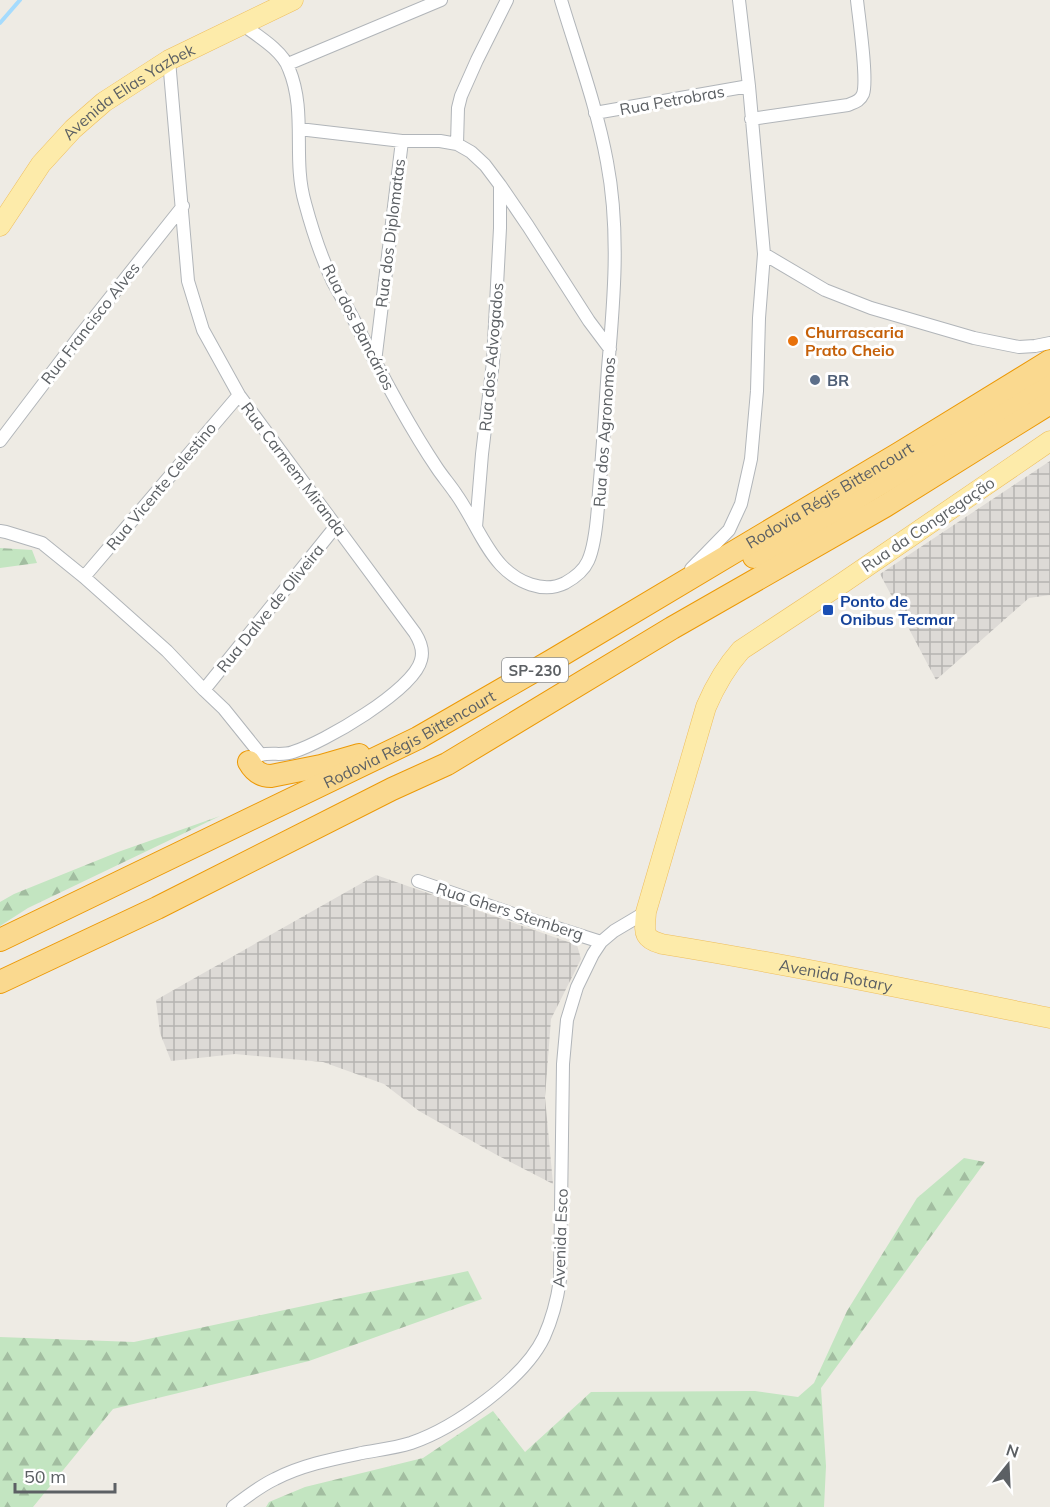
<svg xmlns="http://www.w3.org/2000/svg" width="1050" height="1507" font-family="Mulish,sans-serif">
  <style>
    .industrial { fill: url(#industrial-grid) }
    .forest { fill: url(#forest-firs) }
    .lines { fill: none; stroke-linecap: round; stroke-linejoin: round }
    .stream { stroke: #a5dbfd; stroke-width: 4 }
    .minor-casing { stroke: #b1b5b9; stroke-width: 14 }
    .primary-casing { stroke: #eebe5d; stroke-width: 21 }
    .motorway-casing { stroke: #ec9906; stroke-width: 24 }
    .minor { stroke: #fff; stroke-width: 12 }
    .primary { stroke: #fdebaa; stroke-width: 20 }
    .motorway { stroke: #fad98f; stroke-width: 22 }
    .food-dot { fill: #e8710a; stroke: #fff; stroke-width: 2 }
    .service-dot { fill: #5c6f8a; stroke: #fff; stroke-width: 2 }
    .transit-dot { fill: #1a4fb4; stroke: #fff; stroke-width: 2 }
    .labels { text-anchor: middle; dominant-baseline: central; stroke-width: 6; stroke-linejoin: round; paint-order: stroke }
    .shield { fill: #fff; stroke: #8d9092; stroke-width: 1.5 }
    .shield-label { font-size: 15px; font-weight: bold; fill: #5c6064 }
    .street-label { font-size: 16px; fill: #5c6064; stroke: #fff }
    .food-label { font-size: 16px; font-weight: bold; fill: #c56008; stroke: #fff; text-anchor: start }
    .service-label { font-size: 16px; font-weight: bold; fill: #4e5e75; stroke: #fff; text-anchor: start }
    .transit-label { font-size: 16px; font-weight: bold; fill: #164399; stroke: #fff; text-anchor: start }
  </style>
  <defs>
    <pattern id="industrial-grid" width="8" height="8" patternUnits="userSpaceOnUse" patternTransform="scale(1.5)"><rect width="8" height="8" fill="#dddad6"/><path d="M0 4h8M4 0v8" fill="none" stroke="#b6b4b1"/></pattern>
    <pattern id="forest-firs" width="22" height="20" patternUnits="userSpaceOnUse" patternTransform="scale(1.5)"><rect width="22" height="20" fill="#c3e5c1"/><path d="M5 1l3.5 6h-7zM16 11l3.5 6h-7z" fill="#a2bda0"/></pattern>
  </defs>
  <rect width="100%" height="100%" fill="#eeebe4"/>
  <!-- industrial -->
  <path class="industrial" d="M1050 461V595L1029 598 936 680 880 574Z
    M376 875 577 945 581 959 551 1019 545 1097 553 1184 495 1154 419 1111 384 1084 323 1062 235 1054 171 1061 160 1033 156 1000Z"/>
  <!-- forest -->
  <path class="forest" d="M0 548 32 550 37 563 0 568Z
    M220 816 28 908 0 926V902L14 894 118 852Z
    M964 1158 985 1162 821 1388 826 1466 824 1507H266L269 1502 305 1487 423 1458 493 1411 525 1452 591 1392 755 1391 798 1397 814 1383 847 1311 917 1198Z
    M468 1271 482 1299 309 1361 113 1409 33 1507H0V1337L134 1342Z"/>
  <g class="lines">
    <!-- stream -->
    <path class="stream" d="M0 23 20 0"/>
    <defs>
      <path id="minor" d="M243 25C258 36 283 51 289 69 307 112 292 159 305 203 312 229 321 257 333 282 340 295 348 308 355 322 380 372 406 422 437 468 443 477 450 485 456 494 472 516 483 546 501 565 517 582 543 594 565 583 574 578 584 570 588 561 596 544 598 510 599 491 603 450 605 409 608 368 614 300 620 230 607 162 597 107 577 53 561 0
        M169 60 188 281 203 330 239 395 415 633C420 641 424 650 421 660 414 690 323 743 293 752 283 756 271 752 261 755 257 756 253 760 249 762
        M288 64 441 0
        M595 113 749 86
        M751 119 848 105C855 102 860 101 863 94 868 80 859 19 857 0
        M299 129 402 141H440L457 144 471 152 485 165 500 185 528 226 589 321 610 349
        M457 144 458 108 461 96 477 60 507 0
        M764 254 825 290 871 308 974 338 1019 347 1035 346 1050 343
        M375 362 402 141
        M0 441 82 333 183 206
        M476 527 482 454 493 362 500 228V185
        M0 531 6 532 42 543 84 577 167 651 204 690 224 709 261 755
        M691 569 729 530 741 504 751 459 757 391 759 318 764 254 749 86 739 0
        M84 577 239 395
        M204 690 336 526
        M418 881 516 915 601 942
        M233 1507C246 1497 260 1486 275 1479 302 1465 333 1459 362 1453 378 1450 395 1448 411 1443 455 1428 524 1379 544 1337 553 1317 557 1301 560 1280L563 1064 567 1020 577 987 593 954 601 942 614 931 646 912"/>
      <g id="primary">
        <path id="s1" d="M0 226 41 164 73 129 104 102 169 60 293 0"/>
        <path id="s2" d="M1050 441 844 582 741 650C725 668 715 686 706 707L646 912C645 931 641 938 662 944 792 965 921 992 1050 1018"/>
      </g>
      <g id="motorway">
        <path d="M754 557 813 524 1050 382"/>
        <path d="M249 762C254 771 260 776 271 776L321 766 359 755"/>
        <path id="s3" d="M0 940 418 738 553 660 900 453 1050 361"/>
        <path d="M0 982 157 908 392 789 447 764 672 628 885 506 1050 403"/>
      </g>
    </defs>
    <!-- minor casing -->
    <use href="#minor" class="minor-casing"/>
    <!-- primary casing -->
    <use href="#primary" class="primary-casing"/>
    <!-- motorway casing -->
    <use href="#motorway" class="motorway-casing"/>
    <!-- minor -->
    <use href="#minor" class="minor"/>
    <!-- primary -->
    <use href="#primary" class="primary"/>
    <!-- motorway -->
    <use href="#motorway" class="motorway"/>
  </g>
  <!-- markers -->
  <circle class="food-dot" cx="793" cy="341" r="6"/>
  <circle class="service-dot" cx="815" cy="380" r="6"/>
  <rect class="transit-dot" x="822" y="604" width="12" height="12" rx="3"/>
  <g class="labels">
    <!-- shield labels -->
    <rect class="shield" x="502" y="658" width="66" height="24" rx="4.5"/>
    <g class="shield-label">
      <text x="535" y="670">SP-230</text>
    </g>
    <!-- street labels -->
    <g class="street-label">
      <text stroke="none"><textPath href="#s1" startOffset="189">Avenida Elias Yazbek</textPath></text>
      <text transform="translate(672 100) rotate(-10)">Rua Petrobras</text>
      <text transform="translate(390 233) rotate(-83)">Rua dos Diplomatas</text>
      <text transform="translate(90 323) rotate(-52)">Rua Francisco Alves</text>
      <text transform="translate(359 327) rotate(63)">Rua dos Bancários</text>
      <text transform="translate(491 357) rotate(-85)">Rua dos Advogados</text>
      <text transform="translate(604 432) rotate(-86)">Rua dos Agronomos</text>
      <text transform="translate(294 469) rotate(53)">Rua Carmem Miranda</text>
      <text transform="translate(161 486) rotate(-50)">Rua Vicente Celestino</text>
      <text stroke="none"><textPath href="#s3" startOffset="942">Rodovia Régis Bittencourt</textPath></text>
      <text transform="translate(928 524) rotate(-34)">Rua da Congregação</text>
      <text transform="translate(270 608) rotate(-51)">Rua Dalve de Oliveira</text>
      <text stroke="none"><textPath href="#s3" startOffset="456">Rodovia Régis Bittencourt</textPath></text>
      <text transform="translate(510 911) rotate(18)">Rua Ghers Stemberg</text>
      <text stroke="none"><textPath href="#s2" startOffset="872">Avenida Rotary</textPath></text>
      <text transform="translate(560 1238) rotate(-88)">Avenida Esco</text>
    </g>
    <!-- food labels -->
    <g class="food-label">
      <text x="805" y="332">Churrascaria<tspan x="805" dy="18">Prato Cheio</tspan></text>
    </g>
    <!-- service labels -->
    <g class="service-label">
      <text x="827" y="380">BR</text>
    </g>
    <!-- transit labels -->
    <g class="transit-label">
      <text x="840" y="601">Ponto de<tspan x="840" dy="18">Onibus Tecmar</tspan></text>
    </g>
  </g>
  <!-- north arrow -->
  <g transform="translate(1008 1465) rotate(18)" stroke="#ffffff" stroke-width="4.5" paint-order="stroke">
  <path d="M0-4.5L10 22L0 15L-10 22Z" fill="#5c6064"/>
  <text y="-9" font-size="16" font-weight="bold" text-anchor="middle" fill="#5c6064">N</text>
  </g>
  <!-- scale -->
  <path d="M15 1483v9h100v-9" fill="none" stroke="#5c6064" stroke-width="3"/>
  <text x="24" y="1483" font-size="18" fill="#5c6064" stroke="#ffffff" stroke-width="4.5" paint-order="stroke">50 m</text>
</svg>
